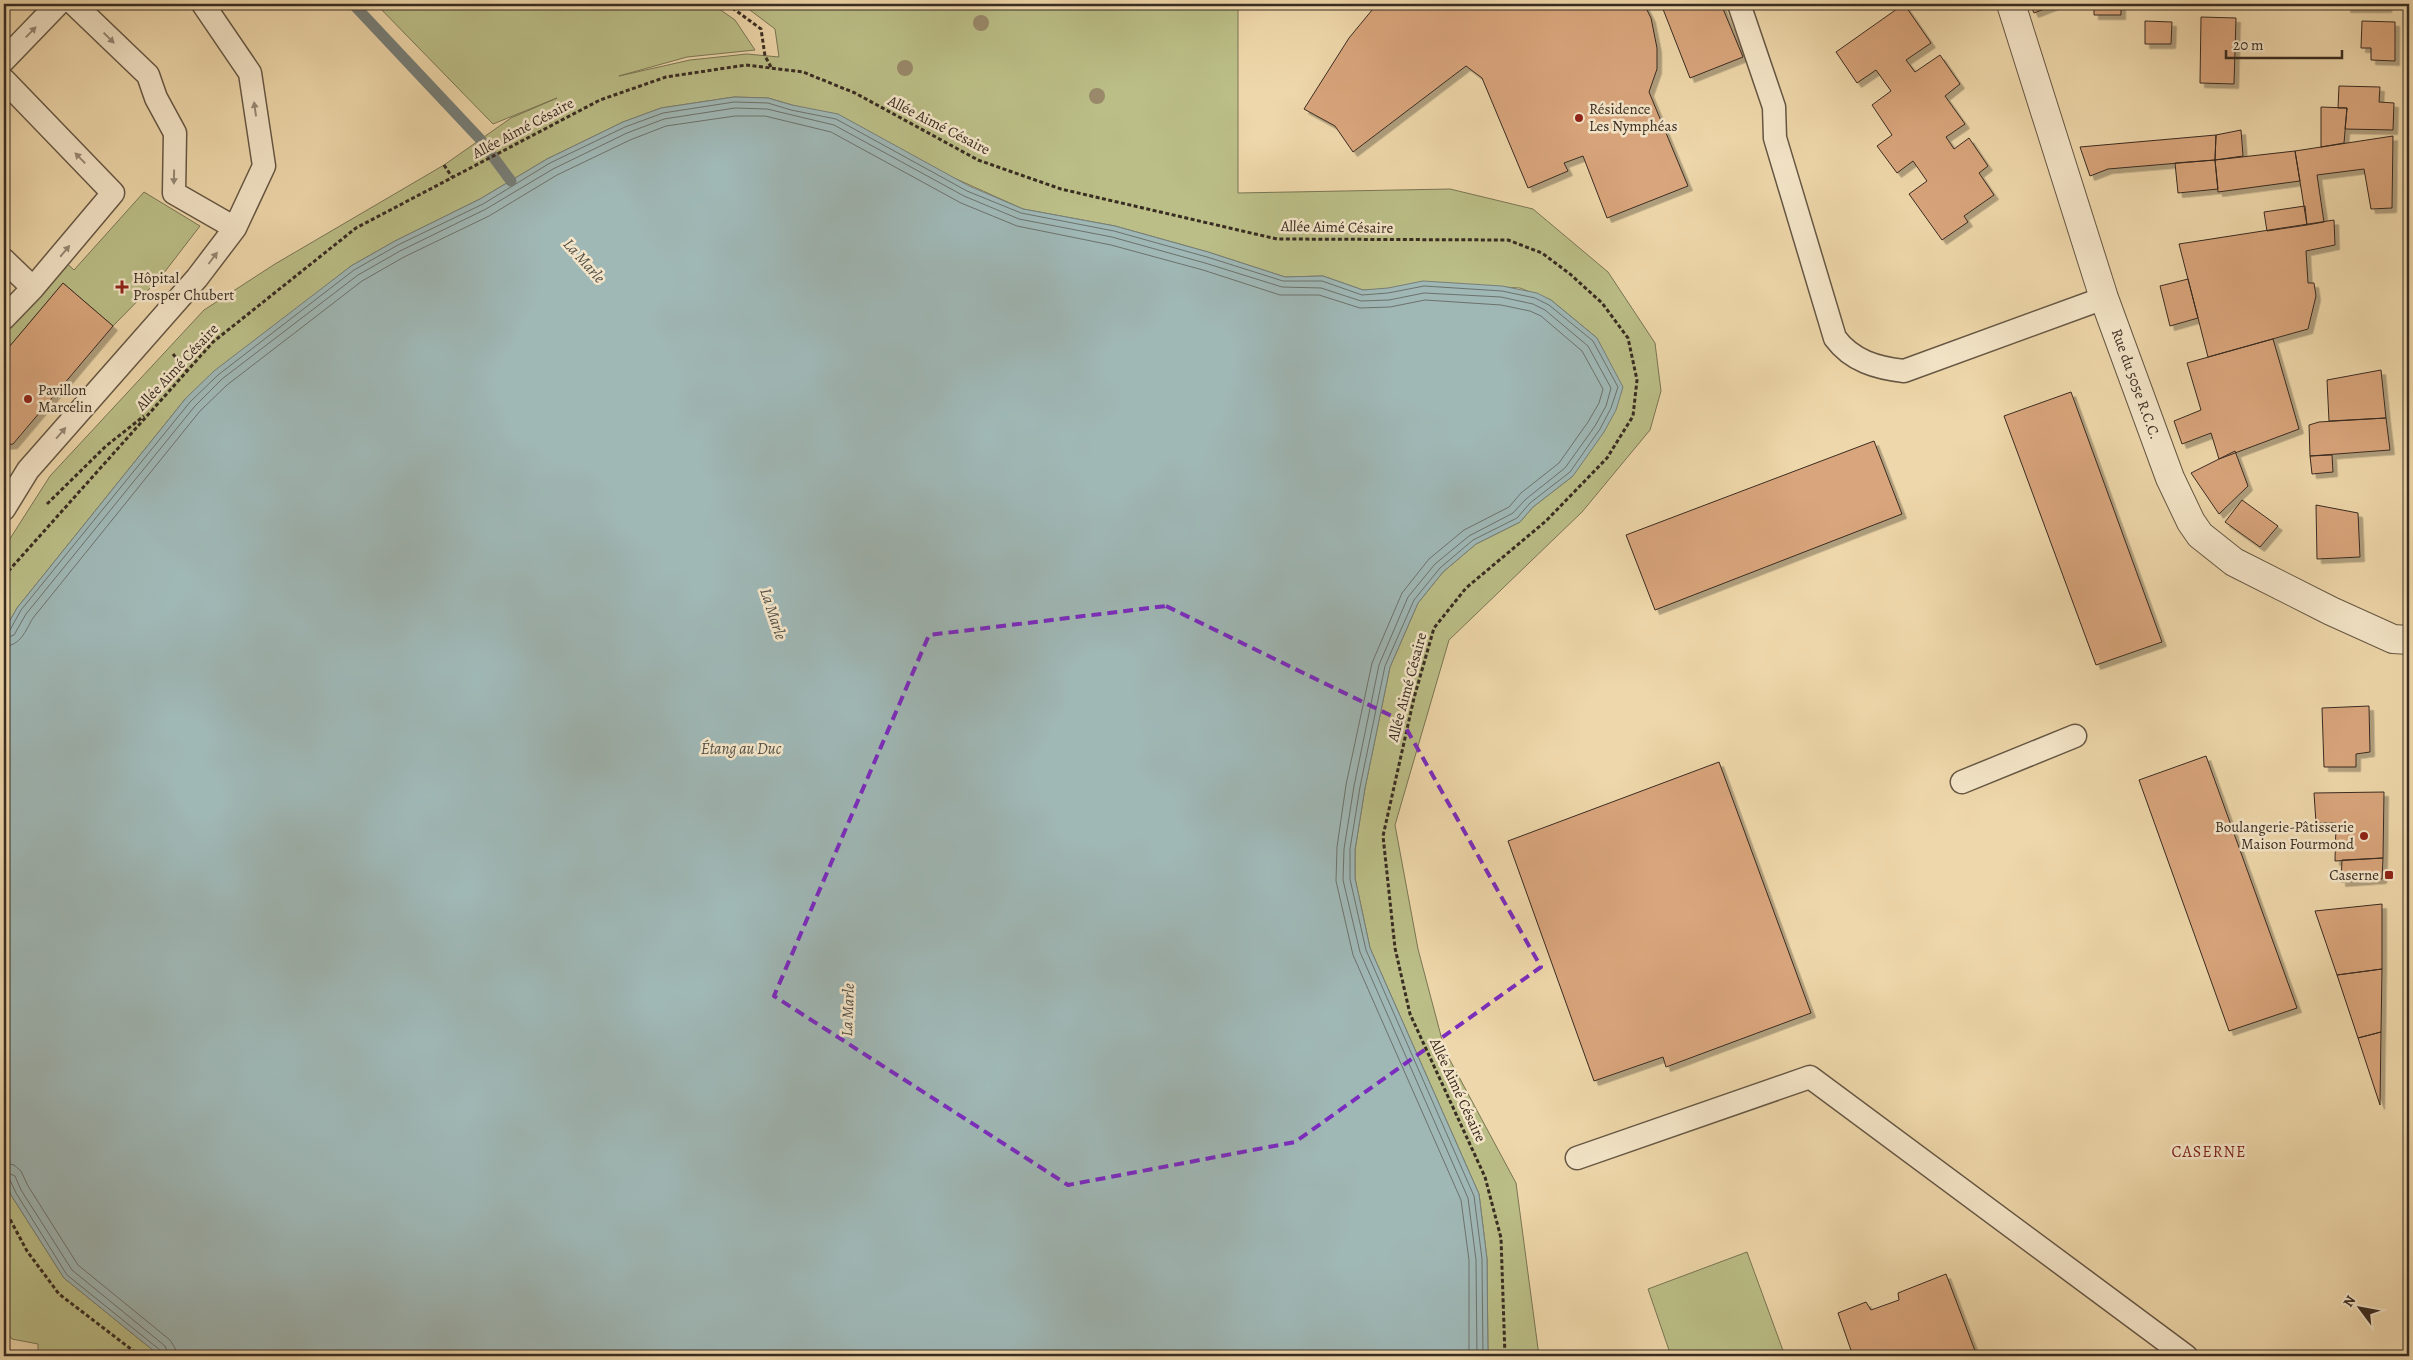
<svg xmlns="http://www.w3.org/2000/svg" width="2413" height="1360" font-family="Alegreya,serif">
  <style>
    .green { fill: #bbbe87; stroke: #7a7554 }
    .water { fill: #9fb7b5; stroke: #767f7a }
    .lines { fill: none; stroke-linecap: round; stroke-linejoin: round }
    .shore { stroke: #6c726c; stroke-width: 1 }
    .stream { stroke: #767f7a; stroke-width: 11 }
    .building { fill: #d9a57c; stroke: #392c22; filter: url(#shadow) }
    .lane-casing { stroke: #665744; stroke-width: 25 }
    .street-casing { stroke: #665744; stroke-width: 30 }
    .path { stroke: #392c22; stroke-width: 3; stroke-dasharray: 4 2.5; stroke-linecap: butt }
    .lane { stroke: #f4e5c8; stroke-width: 22 }
    .street { stroke: #f4e5c8; stroke-width: 28 }
    .tree { fill: #99896a }
    .oneway { fill: #968875 }
    .marked { fill: none; stroke: #7b2cbf; stroke-width: 4; stroke-dasharray: 10 6; stroke-linejoin: round }
    .poi-dot { fill: #8f2418; stroke: #f4e5c8; stroke-width: 2 }
    .labels { text-anchor: middle; dominant-baseline: central; stroke-width: 5; stroke-linejoin: round; paint-order: stroke }
    .poi-label { font-size: 15px; fill: #392c22; stroke: #f4e5c8; text-anchor: start }
    .street-label { font-size: 15px; fill: #392c22; stroke: #f4e5c8 }
    .water-label { font-size: 16px; font-style: italic; fill: #524f47; stroke: #f4e5c8 }
    .neighbourhood-label { font-size: 16px; letter-spacing: 1px; fill: #7a1f14; stroke: #f4e5c8 }
  </style>
  <defs>
    <filter id="shadow"><feDropShadow dx="4.5" dy="4.5" stdDeviation="0" flood-color="#0004"/></filter>
  </defs>
  <rect width="100%" height="100%" fill="#eed7aa"/>
  <filter id="stains"><feTurbulence type="fractalNoise" baseFrequency=".004" numOctaves="4"/><feColorMatrix values="0 0 0 0 .2 0 0 0 0 .09 0 0 0 0 .02 0 0 0 .5 -.17"/></filter>
  <radialGradient id="worn" r=".72"><stop offset=".6" stop-color="#630" stop-opacity="0"/><stop offset="1" stop-color="#630" stop-opacity=".3"/></radialGradient>
  <!-- green -->
  <path class="green" d="M376 4H712L735 20 755 50 687 57 619 76 690 60 747 54 779 57 775 29 742 4H1238V193L1450 189 1533 209 1608 272 1655 343 1661 391 1650 430 1582 512 1449 640 1395 825 1418 949 1445 1051 1516 1183 1539 1356H1488L1487 1259 1479 1194 1370 948 1355 878V850L1365 788 1390 667 1418 603 1443 572 1476 544 1520 522 1533 507 1573 476 1597 338 1551 300 1520 288 1483 286 1363 290 1323 276 1285 277 1208 252 1115 226 1023 209 792 105 768 98 734 97 661 108 623 122 547 159 480 199 395 241 351 266 186 398 17 608 4 631V548L50 476 204 310 275 264 444 165 511 118 557 98 493 124Z
    M144 192 200 226 160 278 113 326 63 283 4 353V324L62 259 74 270Z
    M4 1177 11 1195 64 1278 160 1356H38V1344L12 1339 4 1328Z
    M1747 1252 1785 1356H1671L1648 1289Z"/>
  <!-- water -->
  <path class="water" d="M734 97 768 98 792 105 838 114 969 186 1023 209 1115 226 1208 252 1285 277 1323 276 1363 290 1388 288 1423 281 1502 286 1537 293 1551 300 1597 338 1623 387 1616 410 1604 432 1573 476 1533 507 1520 522 1476 544 1443 572 1418 603 1390 667 1365 788 1355 850V878L1370 948 1479 1194 1487 1259 1488 1356H160L64 1278 11 1195 4 1177V631L17 608 186 398 214 371 351 266 395 241 480 199 547 159 623 122 661 108Z"/>
  <g class="lines">
    <!-- shore -->
    <path class="shore" d="M4 633 10 630 21 610 190 402 218 375 354 270 398 245 483 204 550 163 625 127 663 113 734 102 768 103 791 110 836 119 967 191 1021 213 1114 231 1207 257 1283 281H1322L1362 295 1388 293 1424 286 1502 291 1535 298 1549 305 1593 341 1618 387 1611 408 1600 429 1570 472 1530 503 1517 518 1473 540 1440 568 1414 600 1385 666 1360 787 1350 849V879L1366 950 1474 1196 1482 1259 1483 1356
      M4 639 14 635 26 614 195 406 222 379 358 275 400 251 486 209 553 169 627 133 664 119 735 108 767 109 834 125 964 196 1019 219 1112 237 1205 263 1282 287 1321 288 1361 301 1389 300 1424 293 1501 297 1533 304 1545 310 1588 346 1611 388 1606 406 1595 426 1565 468 1526 499 1513 513 1469 536 1435 564 1408 597 1379 665 1354 786 1344 849 1343 880 1360 952 1468 1198 1476 1260 1477 1356
      M4 646C21 646 25 631 33 618L200 411 227 385 362 281 404 257 489 216 557 175 630 140 666 126 735 116H765L831 132 961 203 1017 226 1111 245 1203 270 1280 295H1319L1360 308 1390 307 1425 300 1501 305 1530 311 1541 316 1582 351 1603 389 1599 403 1588 422 1559 463 1521 493 1509 507 1464 530 1429 559 1402 593 1372 663 1346 785 1337 847 1336 881 1353 955 1461 1200 1469 1260V1356
      M4 1163 14 1165 21 1171 28 1186 78 1265 170 1340 175 1348 176 1356
      M4 1171 15 1176 21 1190 72 1270 165 1346 169 1356
      M4 1177 10 1180 16 1193 67 1275 160 1350 162 1356"/>
    <!-- stream -->
    <path class="stream" d="M353 4 480 139 511 181"/>
  </g>
  <!-- building -->
  <path class="building" d="M1377 4H1644L1651 18 1657 48V69L1649 92 1688 186 1607 218 1583 156 1564 163 1568 171 1528 188 1482 78 1466 66 1353 152 1335 126 1304 109 1349 38Z
    M1661 4H1721L1743 57 1690 78Z
    M1904 4 1931 43 1906 60 1915 72 1940 55 1960 84 1945 96 1965 124 1946 137 1954 149 1969 138 1988 166 1979 173 1994 195 1964 216 1968 222 1942 240 1909 194 1927 181 1913 161 1897 173 1877 146 1892 135 1872 105 1891 91 1876 70 1857 83 1836 52Z
    M2030 4H2057L2034 13Z
    M2094 4H2121V15H2094Z
    M2347 4H2388L2387 8H2346Z
    M2201 17 2236 18 2234 84 2200 83Z
    M2145 21 2172 22 2171 44H2145Z
    M2362 21 2395 22V61L2371 60V48H2361Z
    M2339 86 2380 87 2379 102 2394 103 2393 130 2345 129 2347 108H2338Z
    M2321 107 2347 108 2344 143 2321 147Z
    M2241 130 2243 156 2215 160 2216 135Z
    M2216 135 2215 160 2108 169 2090 176 2080 147Z
    M2393 136 2392 208 2371 209 2364 169 2317 175 2324 222 2307 225 2295 151Z
    M2295 151 2300 181 2218 192 2215 160Z
    M2215 160 2218 189 2178 193 2175 163Z
    M2305 206 2307 225 2267 231 2264 212Z
    M2334 220 2335 245 2306 251 2308 283H2314L2316 296 2308 329 2208 357 2179 244Z
    M2188 279 2198 318 2170 326 2160 286Z
    M63 283 113 326 13 444 4 445V353Z
    M2273 339 2299 429 2219 459 2211 433 2182 444 2174 421 2201 410 2187 363Z
    M2381 370 2386 418 2329 421 2327 380Z
    M2071 392 2162 642 2096 665 2004 416Z
    M2386 418 2390 450 2310 456 2309 425 2319 422Z
    M1874 441 1902 514 1655 610 1626 535Z
    M2235 451 2248 486 2219 514 2191 473Z
    M2332 455 2333 472 2312 474 2310 456Z
    M2242 500 2278 526 2260 547 2225 522Z
    M2316 505 2358 513 2360 557 2317 559Z
    M2369 706 2370 752 2356 754V767H2324L2322 708Z
    M2206 756 2297 1008 2229 1031 2139 780Z
    M1719 762 1811 1013 1666 1067 1663 1057 1594 1081 1508 841Z
    M2384 792 2383 858 2335 861 2336 823H2316L2314 793Z
    M2383 858 2382 879 2341 882 2342 860Z
    M2382 904V969L2337 975 2315 911Z
    M2382 969 2381 1032 2358 1038 2337 975Z
    M2381 1032 2380 1105 2358 1038Z
    M1946 1274 1977 1356H1853L1838 1313 1866 1302 1871 1310 1899 1300 1898 1293Z"/>
  <g class="lines">
    <defs>
      <path id="lane" d="M74 4 148 75 156 98 175 133 174 193 235 228
        M1739 4 1774 107 1775 138 1835 338C1852 361 1877 368 1904 371L2104 298
        M4 60 58 4
        M4 80 113 193 33 288 4 318
        M4 260 33 288
        M4 509 28 470 197 278 235 228 264 166 250 73 203 4
        M1962 782 2075 736
        M1577 1158 1810 1077 2186 1356"/>
      <path id="street" d="M2011 4 2104 298 2170 478 2191 522 2200 535 2234 562 2331 611 2393 639 2409 640"/>
    </defs>
    <!-- lane casing -->
    <use href="#lane" class="lane-casing"/>
    <!-- street casing -->
    <use href="#street" class="street-casing"/>
    <!-- path -->
    <path class="path" d="M727 4 761 29 765 56 771 67
      M444 165 452 177
      M173 354 187 371
      M47 504 106 446 144 416
      M4 576 213 342 356 228 600 100 666 77 746 65 803 72 855 93 978 160 1061 189 1277 239 1508 240 1542 253 1570 274 1602 303 1628 338 1637 380 1633 416 1607 458 1546 521 1466 588 1434 628 1414 698 1383 836 1395 948 1410 1014 1485 1177 1501 1238 1505 1356
      M4 1208 27 1251 59 1294 140 1356"/>
    <!-- lane -->
    <use href="#lane" class="lane"/>
    <!-- street -->
    <use href="#street" class="street"/>
  </g>
  <!-- trees -->
  <g class="tree">
    <circle cx="981" cy="23" r="8"/>
    <circle cx="905" cy="68" r="8"/>
    <circle cx="1097" cy="96" r="8"/>
  </g>
  <!-- one-way arrows -->
  <defs><path id="oneway-solid" d="M-6-.8H1V-3.2L6.5 0L1 3.2V.8H-6Z" transform="scale(1.25)"/></defs>
  <g class="oneway">
    <use href="#oneway-solid" transform="translate(31 32) rotate(-46)"/>
    <use href="#oneway-solid" transform="translate(109 38) rotate(44)"/>
    <use href="#oneway-solid" transform="translate(255 109) rotate(-98)"/>
    <use href="#oneway-solid" transform="translate(80 158) rotate(-134)"/>
    <use href="#oneway-solid" transform="translate(174 177) rotate(91)"/>
    <use href="#oneway-solid" transform="translate(65 251) rotate(-50)"/>
    <use href="#oneway-solid" transform="translate(213 258) rotate(-53)"/>
    <use href="#oneway-solid" transform="translate(61 433) rotate(-49)"/>
  </g>
  <!-- marked area -->
  <path class="marked" d="M1166 606 1402 721 1541 967 1295 1142 1068 1185 774 996 929 635Z"/>
  <!-- markers -->
  <g class="poi-dot">
    <circle cx="1579" cy="118" r="5"/>
    <path d="M119.5 279.5h5v5h5v5h-5v5h-5v-5h-5v-5h5z"/>
    <circle cx="28" cy="399" r="5"/>
    <circle cx="2364" cy="836" r="5"/>
    <rect x="2384" y="870" width="10" height="10" rx="2.5"/>
  </g>
  <g class="labels">
    <!-- poi labels -->
    <g class="poi-label">
      <text x="1589" y="109">Résidence<tspan x="1589" dy="17">Les Nymphéas</tspan></text>
      <text x="133" y="278">Hôpital<tspan x="133" dy="17">Prosper Chubert</tspan></text>
      <text x="38" y="390">Pavillon<tspan x="38" dy="17">Marcelin</tspan></text>
      <text x="2354" y="827" text-anchor="end">Boulangerie-Pâtisserie<tspan x="2354" dy="17">Maison Fourmond</tspan></text>
      <text x="2379" y="875" text-anchor="end">Caserne</text>
    </g>
    <!-- street labels -->
    <g class="street-label">
      <text transform="translate(939 125) rotate(27)">Allée Aimé Césaire</text>
      <text transform="translate(523 128) rotate(-28)">Allée Aimé Césaire</text>
      <text transform="translate(1337 227) rotate(1)">Allée Aimé Césaire</text>
      <text transform="translate(177 367) rotate(-47)">Allée Aimé Césaire</text>
      <text transform="translate(2136 384) rotate(70)">Rue du 505e R.C.C.</text>
      <text transform="translate(1407 687) rotate(-75)">Allée Aimé Césaire</text>
      <text transform="translate(1458 1090) rotate(65)">Allée Aimé Césaire</text>
    </g>
    <!-- water labels -->
    <g class="water-label">
      <text transform="translate(584 261) rotate(48)">La Marle</text>
      <text transform="translate(773 614) rotate(72)">La Marle</text>
      <text x="741" y="749">Étang au Duc</text>
      <text transform="translate(848 1010) rotate(-88)">La Marle</text>
    </g>
    <!-- neighbourhood labels -->
    <g class="neighbourhood-label">
      <text x="2209" y="1152">CASERNE</text>
    </g>
  </g>
  <!-- margin -->
  <rect width="2413" height="1360" fill="none" stroke="#eed7aa" stroke-width="20"/>
  <rect x="5" y="5" width="2403" height="1350" fill="none" stroke="#392c22" stroke-width="2.5"/>
  <rect x="10" y="10" width="2393" height="1340" fill="none" stroke="#392c22"/>
  <!-- north arrow -->
  <g transform="translate(2360 1308) rotate(302)" stroke="#f4e5c8" stroke-width="4" paint-order="stroke">
  <path d="M0-4L9 19L0 12L-9 19Z" fill="#392c22"/>
  <text y="-8" font-size="14" font-weight="bold" text-anchor="middle" fill="#392c22">N</text>
  </g>
  <!-- scale -->
  <path d="M2226 50v8h116v-8" fill="none" stroke="#392c22" stroke-width="2.5"/>
  <text x="2233" y="50" font-size="15" fill="#392c22" stroke="#f4e5c8" stroke-width="4" paint-order="stroke">20 m</text>
  <rect width="100%" height="100%" filter="url(#stains)"/>
  <rect width="100%" height="100%" fill="url(#worn)"/>
</svg>
